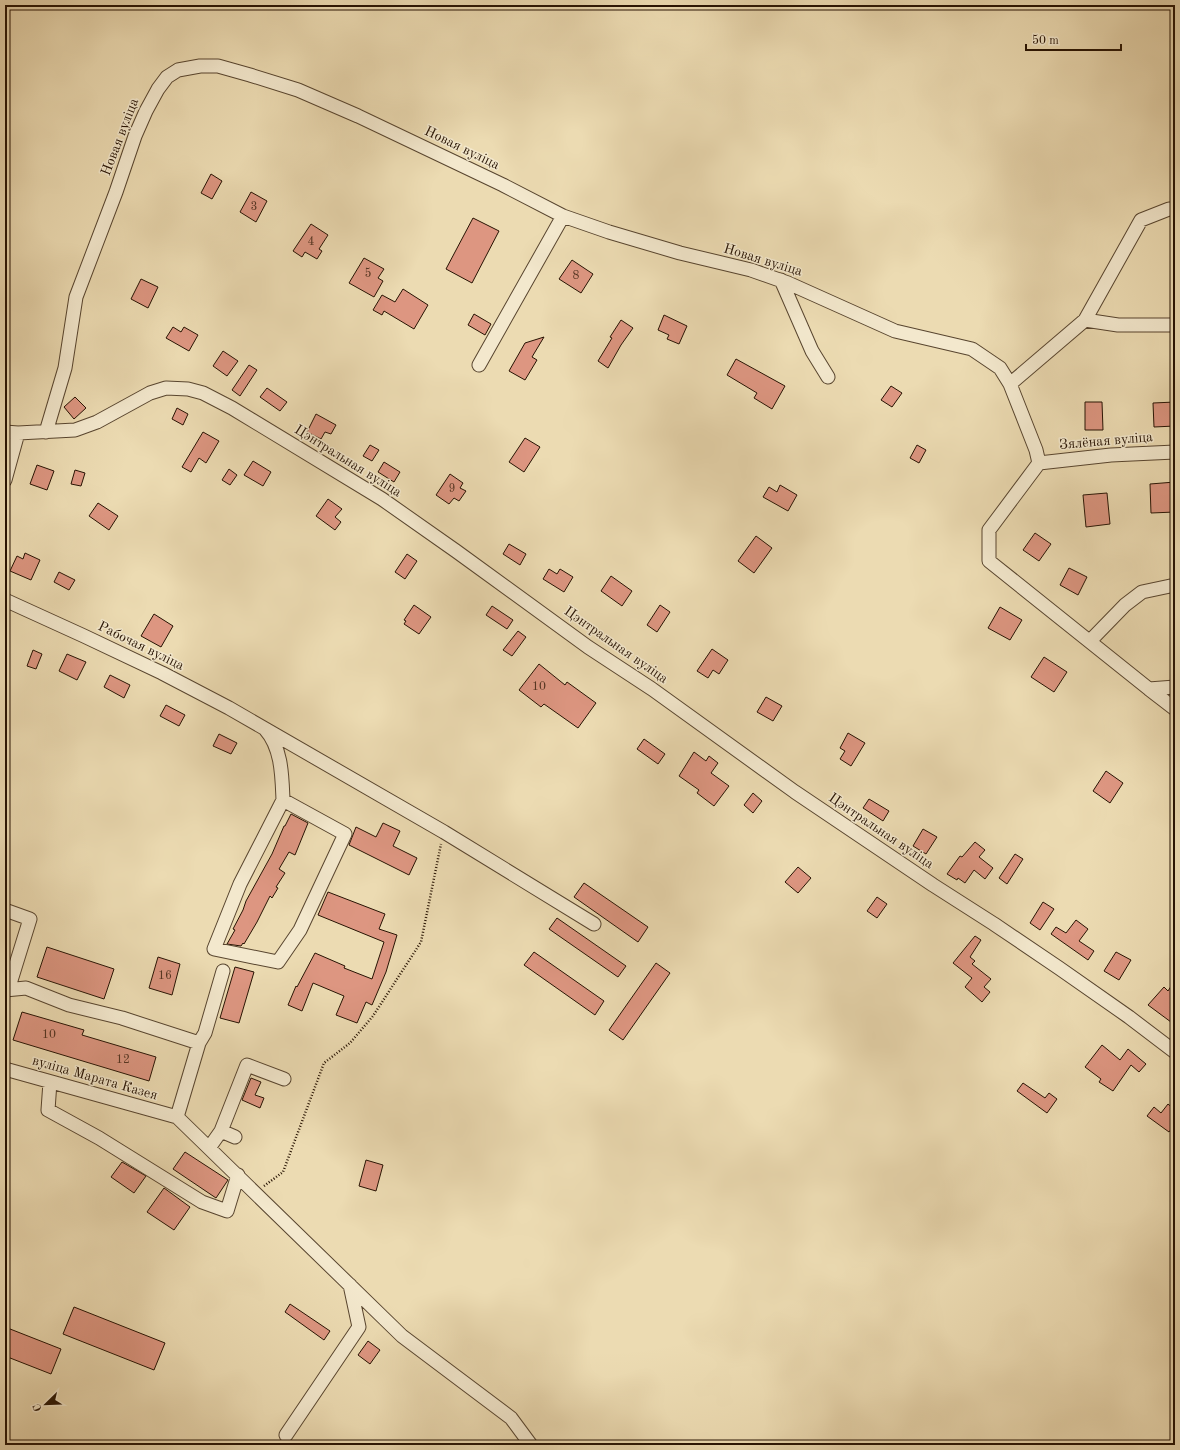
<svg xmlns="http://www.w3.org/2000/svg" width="1180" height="1450" font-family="'Old Standard TT',serif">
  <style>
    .building { fill: #dd9681; stroke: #271303 }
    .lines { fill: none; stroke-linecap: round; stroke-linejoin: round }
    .minor-casing { stroke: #58452f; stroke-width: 15 }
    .path { stroke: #271303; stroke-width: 2.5; stroke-dasharray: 1 2; stroke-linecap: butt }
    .minor { stroke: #f3e8cd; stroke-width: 13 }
    .labels { text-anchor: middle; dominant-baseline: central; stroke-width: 3; stroke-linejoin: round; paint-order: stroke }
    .number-label { font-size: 12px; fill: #543422 }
    .street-label { font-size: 14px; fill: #271303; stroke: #f3e8cd }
  </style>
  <rect width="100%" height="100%" fill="#ecdbb2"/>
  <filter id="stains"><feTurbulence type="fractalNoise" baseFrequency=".005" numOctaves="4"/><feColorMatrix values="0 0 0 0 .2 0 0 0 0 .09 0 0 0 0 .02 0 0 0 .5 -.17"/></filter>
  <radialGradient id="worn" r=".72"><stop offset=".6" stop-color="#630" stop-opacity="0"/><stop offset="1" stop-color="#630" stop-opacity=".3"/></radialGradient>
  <!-- building -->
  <path class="building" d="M211 174 222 181 212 199 201 193Z
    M251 192 267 201 256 222 240 212Z
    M473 218 499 231 472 283 446 269Z
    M311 224 328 235 319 249 322 251 317 259 305 252 302 257 293 251Z
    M364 258 384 269 378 278 383 281 374 297 349 283Z
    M572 260 593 274 581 293 559 279Z
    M141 279 158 287 148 308 131 299Z
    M403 289 428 305 414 329 384 311 382 315 373 310 382 295 395 302Z
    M474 314 491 324 485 335 468 325Z
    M664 315 687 326 679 344 667 339 669 335 658 330Z
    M621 320 633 328 621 345 608 368 598 361 612 338 610 337Z
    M173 327 181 332 184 327 198 335 189 351 166 338Z
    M544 337 532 357 537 360 525 380 509 371 525 343Z
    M223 351 238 361 227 376 213 366Z
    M736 359 785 386 772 409 754 398 757 393 727 375Z
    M249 365 257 370 240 396 232 390Z
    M891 386 902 393 892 407 881 400Z
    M267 388 287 402 280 411 260 397Z
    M75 397 86 408 74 419 64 407Z
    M1085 402H1102L1103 430H1085Z
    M1175 402V426L1154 427 1153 403Z
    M177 408 188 414 183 425 172 419Z
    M316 414 336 425 331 434 325 432 321 439 307 432Z
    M203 432 219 441 206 463 199 458 191 472 182 467Z
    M525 438 540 447 524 472 509 462Z
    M370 445 379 450 372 461 363 456Z
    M917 445 926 450 919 463 910 458Z
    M253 461 271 472 263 486 244 475Z
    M384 462 400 472 394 482 378 472Z
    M37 465 54 471 47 490 30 484Z
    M229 469 237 475 230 485 222 480Z
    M75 470 85 473 81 486 71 484Z
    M450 474 463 483 460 488 466 491 459 501 454 498 449 504 436 495Z
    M1175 482V512L1151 513 1150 484Z
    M780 485 797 495 788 511 763 497 769 487 777 492Z
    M1107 493 1110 524 1086 527 1083 495Z
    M328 499 342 509 335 517 341 522 335 530 316 516Z
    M98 503 118 516 109 530 89 516Z
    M1035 533 1051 544 1039 561 1023 550Z
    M756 536 772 548 754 573 738 561Z
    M509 544 526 554 520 565 503 554Z
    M25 553 40 560 31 580 10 571 17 556 23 559Z
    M407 554 417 561 405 579 395 572Z
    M1069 568 1087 577 1078 595 1060 585Z
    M549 569 557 574 560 569 573 577 564 592 543 579Z
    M59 572 75 580 69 590 54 582Z
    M611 576 632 591 622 606 601 591Z
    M414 605 431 617 419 634 404 624 406 621 404 620Z
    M660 605 670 612 657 632 647 625Z
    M492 606 513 620 507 629 486 615Z
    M1000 607 1022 620 1010 640 988 628Z
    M154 614 173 626 161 647 141 636Z
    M518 631 526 637 512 656 503 650Z
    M712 649 728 660 719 674 713 670 708 678 697 671Z
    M33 650 42 654 36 669 27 666Z
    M67 654 86 662 77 680 59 671Z
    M1044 657 1067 672 1054 692 1031 677Z
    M539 664 565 685 567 682 596 703 578 728 544 704 541 707 519 690Z
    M110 675 130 685 124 698 104 687Z
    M766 697 782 706 773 721 757 712Z
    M166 705 185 715 179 726 160 716Z
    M848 733 865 743 851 766 840 759 845 751 840 748Z
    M219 734 237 743 231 754 213 746Z
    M644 739 665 754 658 764 637 749Z
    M694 752 706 761 709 756 718 763 711 773 729 786 714 806 697 793 699 790 679 776Z
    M1106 771 1123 783 1110 803 1093 791Z
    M753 793 762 801 753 813 744 805Z
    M869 799 889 811 883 821 863 808Z
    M291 814 308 823 295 855 289 852 279 869 285 873 276 887 278 888 272 898 270 896 257 922 244 944 243 943 241 946 227 944 235 930 233 929 243 910 246 901 272 854 284 826H285Z
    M383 823 400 831 393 846 417 858 409 875 349 845 356 827 376 837Z
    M923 829 937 837 926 854 913 846Z
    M975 842 985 850 979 857 993 868 985 879 974 870 965 883 958 878 957 880 947 874 960 856 962 857Z
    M1015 854 1023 859 1007 884 999 878Z
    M798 867 811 878 798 893 785 882Z
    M584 883 648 927 638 942 574 897Z
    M328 892 385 914 379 929 397 935 386 972 372 1005 366 1002 357 1023 336 1015 344 996 313 983 302 1011 288 1005 296 986 297 987 315 953 345 966 344 968 372 979 384 942 318 915Z
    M877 897 887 904 877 918 867 911Z
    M1043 902 1054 909 1040 930 1030 923Z
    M557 918 626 966 618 977 549 929Z
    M1076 920 1088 929 1079 941 1094 951 1088 960 1051 934 1056 927 1066 933Z
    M975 936 981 940 970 957 975 961 972 964 991 979 984 987 990 992 982 1002 965 987 972 978 953 963Z
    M47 947 114 969 104 999 37 977Z
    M534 952 604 1001 595 1015 524 965Z
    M1116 952 1131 960 1119 980 1104 971Z
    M158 957 180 964 172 995 149 988Z
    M656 963 670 973 623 1040 609 1030Z
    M235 967 254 972 239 1023 220 1018Z
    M1175 980V1025L1148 1005 1164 987 1168 991Z
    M22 1012 84 1030 82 1035 156 1057 149 1081 13 1040Z
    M1102 1045 1120 1060 1128 1049 1146 1064 1139 1072 1131 1065 1113 1091 1099 1082 1101 1079 1085 1067Z
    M251 1078 261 1082 255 1095 264 1098 260 1108 242 1100Z
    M1023 1083 1045 1098 1049 1093 1057 1099 1047 1113 1017 1091Z
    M1168 1104 1175 1110V1124L1169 1132 1147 1116 1154 1107 1161 1113Z
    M185 1152 228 1180 216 1198 173 1169Z
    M366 1160 383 1165 376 1191 359 1186Z
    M122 1162 146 1176 134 1193 111 1177Z
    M164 1188 190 1207 174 1230 147 1212Z
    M290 1304 330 1331 324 1340 285 1312Z
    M74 1307 165 1343 154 1370 63 1334Z
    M5 1327 61 1349 51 1374 5 1356Z
    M368 1341 380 1350 370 1364 358 1355Z"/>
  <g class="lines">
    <defs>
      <path id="minor" d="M781 280 812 351 828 377
        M1085 320 1118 325H1175
        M479 365 563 216
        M1010 384 1085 320 1141 220 1169 209H1175
        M5 432 18 433 75 430 97 422 150 393 166 388 188 389 203 393 232 408 382 499 456 551 588 647 652 689 795 792 933 885 994 924 1059 968 1129 1017 1175 1052
        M46 432 65 368 76 297 116 192 135 136 146 111 158 89 167 77 178 70 200 66H218L250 75 298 90 358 116 503 185 563 216 609 232 680 253 751 270 788 283 895 331 972 349 1000 368 1010 384 1036 450 1039 463
        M1039 463 989 530V561L1149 689 1175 687
        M1039 463 1111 455 1175 452
        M5 480 18 433
        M5 600 84 636 162 673 229 708 444 832 594 924
        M1090 641 1125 605 1142 592 1175 585
        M1149 689 1175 709
        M265 729C282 748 282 776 283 800L345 834 300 930 278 962 214 949 240 884 283 800
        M5 910 30 919 8 990
        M5 990 26 988 69 1005 122 1018 199 1043 177 1117
        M199 1043 205 1033 223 971
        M5 1069 177 1117 402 1336 511 1418 531 1445
        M50 1082 48 1110 99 1138 202 1202 227 1211 238 1175
        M221 1131 235 1137
        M209 1148 221 1131 247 1065 284 1079
        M286 1435 359 1327 350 1285"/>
    </defs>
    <!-- minor casing -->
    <use href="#minor" class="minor-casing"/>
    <!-- path -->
    <path class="path" d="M264 1186 283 1172 324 1063 350 1043 373 1016 421 942 441 844"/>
    <!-- minor -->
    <use href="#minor" class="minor"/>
  </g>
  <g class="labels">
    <!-- number labels -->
    <g class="number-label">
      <text x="254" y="207">3</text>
      <text x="311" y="242">4</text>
      <text x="368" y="274">5</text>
      <text x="576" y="276">8</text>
      <text x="452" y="489">9</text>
      <text x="539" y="687">10</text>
      <text x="165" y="976">16</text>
      <text x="49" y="1035">10</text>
      <text x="123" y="1060">12</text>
    </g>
    <!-- street labels -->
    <g class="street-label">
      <text transform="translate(120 137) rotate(-69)">Новая вуліца</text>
      <text transform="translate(462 148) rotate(26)">Новая вуліца</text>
      <text transform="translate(763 260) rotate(17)">Новая вуліца</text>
      <text transform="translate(1106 441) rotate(-5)">Зялёная вуліца</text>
      <text transform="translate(348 461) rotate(32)">Цэнтральная вуліца</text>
      <text transform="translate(616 645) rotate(35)">Цэнтральная вуліца</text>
      <text transform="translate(141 646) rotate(26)">Рабочая вуліца</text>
      <text transform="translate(881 831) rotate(34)">Цэнтральная вуліца</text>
      <text transform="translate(95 1078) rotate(16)">вуліца Марата Казея</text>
    </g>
  </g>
  <!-- margin -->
  <rect width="1180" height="1450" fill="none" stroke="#ecdbb2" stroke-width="20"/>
  <rect x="6" y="6" width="1168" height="1438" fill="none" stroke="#271303" stroke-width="2"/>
  <rect x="10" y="10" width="1160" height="1430" fill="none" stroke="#271303"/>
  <!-- north arrow -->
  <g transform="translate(46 1404) rotate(247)" stroke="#f3e8cd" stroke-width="3" paint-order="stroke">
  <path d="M0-3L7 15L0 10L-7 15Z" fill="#271303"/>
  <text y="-6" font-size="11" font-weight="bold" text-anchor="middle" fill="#271303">С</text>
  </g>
  <!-- scale -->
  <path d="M1026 44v6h95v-6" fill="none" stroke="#271303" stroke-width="2"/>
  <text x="1032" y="44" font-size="12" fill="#271303" stroke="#f3e8cd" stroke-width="3" paint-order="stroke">50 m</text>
  <rect width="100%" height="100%" filter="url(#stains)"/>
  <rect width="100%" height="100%" fill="url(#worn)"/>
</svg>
